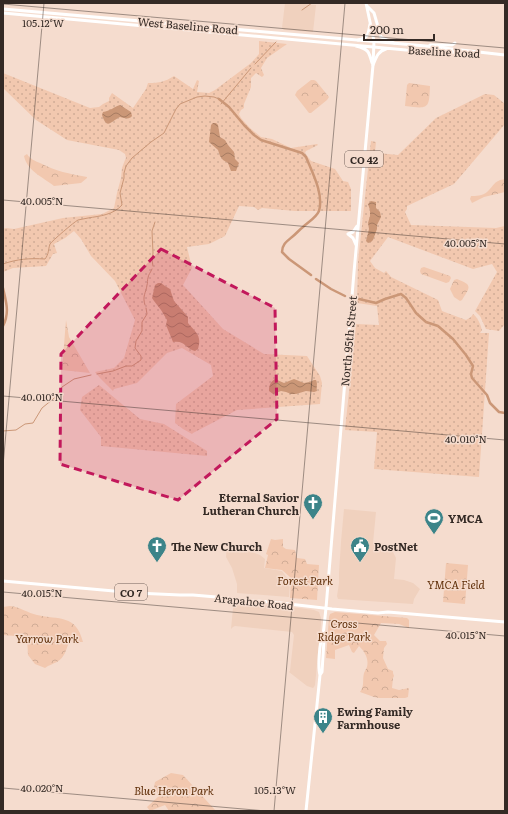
<svg xmlns="http://www.w3.org/2000/svg" width="508" height="814" font-family="Literata,serif">
  <style>
    .built { fill: #f0d1be }
    .grass { fill: url(#grass-dots) }
    .park { fill: url(#park-crowns) }
    .water { fill: url(#water-waves) }
    .lines { fill: none; stroke-linecap: round; stroke-linejoin: round }
    .stream { stroke: #cb9777; stroke-width: 1 }
    .canal { stroke: #cb9777; stroke-width: 2.5 }
    .secondary { stroke: #fff; stroke-width: 3 }
    .primary { stroke: #fff; stroke-width: 3 }
    .marked { fill: #c2185b; fill-opacity: 0.2; stroke: #c2185b; stroke-width: 3; stroke-dasharray: 8 5; stroke-linejoin: round }
    .ticks { fill: none; stroke: #342a25; stroke-width: 1; stroke-opacity: 0.45 }
    .labels { text-anchor: middle; dominant-baseline: central; stroke-width: 3; stroke-linejoin: round; paint-order: stroke }
    .shield { fill: #f5dcce; stroke: #6e5f58; stroke-width: 1 }
    .shield-label { font-size: 10px; font-weight: bold; fill: #342a25 }
    .street-label { font-size: 11px; fill: #342a25; stroke: #f5dcce }
    .poi-label { font-size: 11px; font-weight: bold; fill: #342a25; stroke: #f5dcce; text-anchor: start }
    .park-label { font-size: 11px; font-style: italic; fill: #602f09; stroke: #f5dcce }
    .ticks-label { font-size: 10px; text-anchor: middle; fill: #342a25; stroke: #f5dcce; stroke-width: 3; stroke-linejoin: round; paint-order: stroke }
  </style>
  <defs>
    <pattern id="grass-dots" width="8" height="8" patternUnits="userSpaceOnUse"><rect width="8" height="8" fill="#f2c8af"/><path d="M2 2h.1M6 6h.1" fill="none" stroke="#d0ac96" stroke-width="1.8" stroke-linecap="round"/></pattern>
    <pattern id="park-crowns" width="20" height="18" patternUnits="userSpaceOnUse"><rect width="20" height="18" fill="#f2c8af"/><path d="M2 6a3 3 0 1 1 6 0M12 15a3 3 0 1 1 6 0" fill="none" stroke="#d0ac96"/></pattern>
    <pattern id="water-waves" width="16" height="10" patternUnits="userSpaceOnUse"><rect width="16" height="10" fill="#cb9777"/><path d="M0 5q4-4 8 0t8 0" fill="none" stroke="#a67b61"/></pattern>
  </defs>
  <rect width="100%" height="100%" fill="#f5dcce"/>
  <!-- built -->
  <path class="built" d="M285 3 304 4 316 5 313 32 284 30 282 28Z
    M344 509 376 512 373 543 378 548 383 551 393 552 396 558 394 579 404 580 413 583 420 589 414 599 413 604 338 599 337 596 339 583V573L341 542Z
    M227 543 260 555 265 559 264 568 282 571 290 582 289 597 237 593V584L232 568 226 557Z
    M241 603 299 608 314 610 319 612 321 618V624L315 685 314 687 313 688 307 686 289 672 290 671 294 635 292 632 235 626 233 627 231 629 233 608 235 605Z"/>
  <!-- grass -->
  <path class="grass" d="M259 41 287 44 267 58 261 68 264 75 262 77 256 73 251 78V87L244 104V108L241 110 239 114 241 118 250 128 261 137 272 139 291 148 317 144 318 145 306 151 305 153 311 161 335 169 343 181 348 182 351 189V211H295L262 208 258 210 254 207 239 206 225 236 209 244 187 247 192 268 183 285 223 329 264 354 307 356 320 376 322 383 320 404 237 410 193 433 192 434 183 429 175 423 176 404 213 376 211 365 182 348 167 353 137 383 114 389 113 391 100 378 95 372 114 368 124 358 135 320 115 281 91 256 81 239 74 231 65 238 54 244 57 253 53 254 46 266 13 268 3 272V229L6 228 14 229 63 218 102 214 114 208 117 193 121 178 122 168 125 160 126 158 125 154 119 150 67 140 36 120 3 88V73L90 108 99 107 103 104 109 101V98L112 93 133 108 146 89 148 83C160 83 164 82 174 76L193 89 197 80 199 81 197 92 209 93 215 90 251 63 259 54Z
    M485 94 494 95 505 104V124L454 184 407 206V209L405 212 411 225 496 228 505 226V324L499 331 486 329 480 316 475 311 497 272 492 264 473 269 388 237 370 261 375 268 384 273 386 271 391 277 438 300 442 311 466 320 471 317 473 314C478 318 480 323 482 330L480 333H489L479 477 374 469 377 432 345 430 356 324 379 325 377 306 357 303 358 262 371 141 376 142 375 152 378 153 398 155 436 118Z
    M99 385 140 419 164 424 207 451V456L101 446V437L80 410 82 397Z"/>
  <!-- park -->
  <path class="park" d="M311 80H314L316 81 329 97 327 100 311 113H309L295 95 297 91Z
    M409 83 430 86C429 109 429 109 405 106L407 85Z
    M27 154C30 159 35 161 40 163 56 171 69 174 87 177V178L81 183 54 186C43 177 27 171 24 156Z
    M505 179V192L484 197 472 203 470 199 471 196C475 196 483 196 487 192 495 185 493 181 505 179Z
    M424 267 450 276 451 278 449 282 446 283 421 274 420 271 421 268Z
    M457 279C473 285 470 287 462 300L460 301 454 297 450 289 454 280Z
    M66 320 69 337 72 342 90 373 62 370Z
    M271 539 275 540 283 539V547L286 549 295 550 297 558 305 559 307 564 319 565 317 600 290 598 291 578 282 570 265 568 268 555 266 554Z
    M446 563 468 565 465 604 443 602Z
    M10 606C20 607 28 613 37 615 59 620 76 614 83 642H69C66 650 65 657 57 662 53 664 49 665 45 668L35 664 28 655 27 637 3 635V607Z
    M335 612 407 618 409 620V628L399 624 381 623 374 635 380 641H386L387 644 384 648 383 658 388 669 393 671V673L394 676 393 678 392 688 399 690 409 688 408 697 405 698H379L374 697 360 692C365 685 362 681 364 673 365 671 366 669 367 667 369 659 365 652 359 646L354 653 352 652 349 645 335 650V659L326 658 329 617 330 614Z
    M171 773 183 775 216 811H169L165 805 150 811 147 807 159 796 154 787 155 782Z"/>
  <!-- water -->
  <path class="water" d="M120 105 131 112 132 116C129 120 125 118 120 117 110 122 107 130 102 115L103 112C110 111 114 107 120 105Z
    M213 123H216L218 125 220 137 225 140 228 145 234 152 235 159 239 163 236 171H231L228 163 223 160 220 156 218 150 209 142 211 125Z
    M371 201 376 202V208L380 212 381 217 377 225V229L373 240 371 242 368 243 366 241 369 229 368 223 370 216V210L368 204Z
    M158 283H161L165 286 170 289 174 301 188 317V323C196 333 202 335 198 349L195 351C185 348 185 340 173 342L166 325 167 320 161 310 154 301 152 298 155 285Z
    M275 379 284 383 294 379 304 383 310 382 314 380H316C318 384 316 387 317 391L314 392 306 391 296 394H291L286 392 281 391 273 394 269 391C269 386 270 382 275 379Z"/>
  <g class="lines">
    <!-- stream -->
    <path class="stream" d="M302 10 312 3
      M255 64 276 42
      M221 104 251 68
      M3 264C17 259 30 258 45 259 49 254 48 250 50 244 52 241 74 222 78 220 81 219 85 219 88 218 100 216 113 215 122 205L120 193 124 178V173L126 166 132 158 151 142 164 133 176 109 180 104 197 97 205 96 214 97 219 99
      M153 266 152 260 153 253 152 231 155 222
      M145 305C142 296 146 293 147 285 148 283 147 280 148 278 148 275 151 272 152 269
      M97 374 113 371 126 366H132L141 360V356L135 348 136 341 142 331V322L147 314 146 308
      M3 431 16 430 25 424 33 423 42 408 58 395 62 387 74 379 91 375"/>
    <!-- canal -->
    <path class="canal" d="M219 99 229 107 244 125 254 135 261 140 302 153 306 157C312 172 324 194 319 211 316 218 308 222 303 227 299 230 296 234 292 237 286 242 282 245 282 252L289 259 311 275
      M316 279 331 289 345 296
      M3 288C6 302 10 312 3 326
      M359 299 376 303 385 299 401 294 406 298 416 313 426 322 438 326 453 339 466 355 473 366 471 374 472 378 487 395 490 403 499 412 505 413"/>
    <!-- secondary -->
    <path class="secondary" d="M3 9 426 46 505 55
      M3 13 406 50 471 53
      M430 45H452L455 43
      M356 46C368 49 369 51 372 63
      M373 65C376 58 378 51 386 49
      M320 675C318 668 319 642 323 636L326 608
      M306 811 318 695 320 675 322 672 324 640 323 636"/>
    <!-- primary -->
    <path class="primary" d="M367 6 374 13 381 37 394 43
      M358 40C369 38 368 34 370 24
      M348 234 353 238 356 245
      M348 234 353 232 357 226
      M3 581 136 593 180 595H193L228 598 236 600 272 602 332 609 378 613 388 612 505 622
      M326 608 354 272 373 65 374 41 366 3"/>
  </g>
  <!-- marked area -->
  <path class="marked" d="M161 249 275 308 277 419 178 500 60 464 61 354Z"/>
  <!-- ticks -->
  <path class="ticks" d="M3 4 505 48M3 200 505 244M3 396 505 440M3 466 44 3M3 592 505 636M3 788 266 811M274 811 345 3"/>
  <!-- icons -->
  <defs>
    <symbol id="church-pin" viewBox="-11 -11 22 30"><path d="M0 17L-7.5 6A9.5 9.5 0 1 1 7.5 6Z" fill="#3c8489" stroke="#f5dcce"/><path d="M-1.2-6h2.4v3.5h3.3v2.4h-3.3V6h-2.4V-.1h-3.3v-2.4h3.3Z" fill="#fff"/></symbol>
    <symbol id="stadium-pin" viewBox="-11 -11 22 30"><path d="M0 17L-7.5 6A9.5 9.5 0 1 1 7.5 6Z" fill="#3c8489" stroke="#f5dcce"/><path d="M0-5a6.5 5 0 1 0 0 10a6.5 5 0 1 0 0-10ZM-3.5-1.8h7v3.6h-7Z" fill="#fff"/></symbol>
    <symbol id="civic-pin" viewBox="-11 -11 22 30"><path d="M0 17L-7.5 6A9.5 9.5 0 1 1 7.5 6Z" fill="#3c8489" stroke="#f5dcce"/><path d="M-.6-6.5H3V-4.5H.6V-3L4-1V1h2V6H-6V1h2V-1L-.6-3ZM-1.2 2.5V6h2.4V2.5Z" fill="#fff"/></symbol>
    <symbol id="building-pin" viewBox="-11 -11 22 30"><path d="M0 17L-7.5 6A9.5 9.5 0 1 1 7.5 6Z" fill="#3c8489" stroke="#f5dcce"/><path d="M-4-6H4V6H1V3H-1V6H-4ZM-2.5-4.3h1.7v1.8h-1.7ZM.8-4.3h1.7v1.8H.8ZM-2.5-1h1.7V.8h-1.7ZM.8-1h1.7V.8H.8Z" fill="#fff"/></symbol>
  </defs>
  <g fill-rule="evenodd">
    <use href="#church-pin" x="302" y="492" width="22" height="30"/>
    <use href="#stadium-pin" x="423" y="507" width="22" height="30"/>
    <use href="#church-pin" x="146" y="535" width="22" height="30"/>
    <use href="#civic-pin" x="349" y="535" width="22" height="30"/>
    <use href="#building-pin" x="312" y="706" width="22" height="30"/>
  </g>
  <g class="labels">
    <!-- shield labels -->
    <g class="shield">
      <rect x="345" y="151" width="38" height="16" rx="3"/>
      <rect x="115" y="584" width="32" height="16" rx="3"/>
    </g>
    <g class="shield-label">
      <text x="364" y="159">CO 42</text>
      <text x="131" y="592">CO 7</text>
    </g>
    <!-- street labels -->
    <g class="street-label">
      <text transform="translate(188 25) rotate(5)">West Baseline Road</text>
      <text transform="translate(444 51) rotate(3)">Baseline Road</text>
      <text transform="translate(348 341) rotate(-85)">North 95th Street</text>
      <text transform="translate(254 601) rotate(6)">Arapahoe Road</text>
    </g>
    <!-- poi labels -->
    <g class="poi-label">
      <text x="299" y="497" text-anchor="end">Eternal Savior<tspan x="299" dy="13">Lutheran Church</tspan></text>
      <text x="448" y="518">YMCA</text>
      <text x="171" y="546">The New Church</text>
      <text x="374" y="546">PostNet</text>
      <text x="337" y="711">Ewing Family<tspan x="337" dy="13">Farmhouse</tspan></text>
    </g>
    <!-- park labels -->
    <g class="park-label">
      <text x="305" y="580">Forest Park</text>
      <text x="456" y="584">YMCA Field</text>
      <text x="344" y="623">Cross<tspan x="344" dy="13">Ridge Park</tspan></text>
      <text x="47" y="638">Yarrow Park</text>
      <text x="174" y="790">Blue Heron Park</text>
    </g>
  </g>
  <g class="ticks-label">
    <text x="43" y="27">105.12°W</text>
    <text x="42" y="205">40.005°N</text>
    <text x="466" y="247">40.005°N</text>
    <text x="42" y="401">40.010°N</text>
    <text x="466" y="443">40.010°N</text>
    <text x="42" y="597">40.015°N</text>
    <text x="466" y="639">40.015°N</text>
    <text x="42" y="792">40.020°N</text>
    <text x="275" y="794">105.13°W</text>
  </g>
  <!-- border -->
  <rect width="508" height="814" fill="none" stroke="#342a25" stroke-width="8"/>
  <!-- scale -->
  <path d="M364 34v6h70v-6" fill="none" stroke="#342a25" stroke-width="2"/>
  <text x="370" y="34" font-size="12" fill="#342a25" stroke="#f5dcce" stroke-width="3" paint-order="stroke">200 m</text>
</svg>
